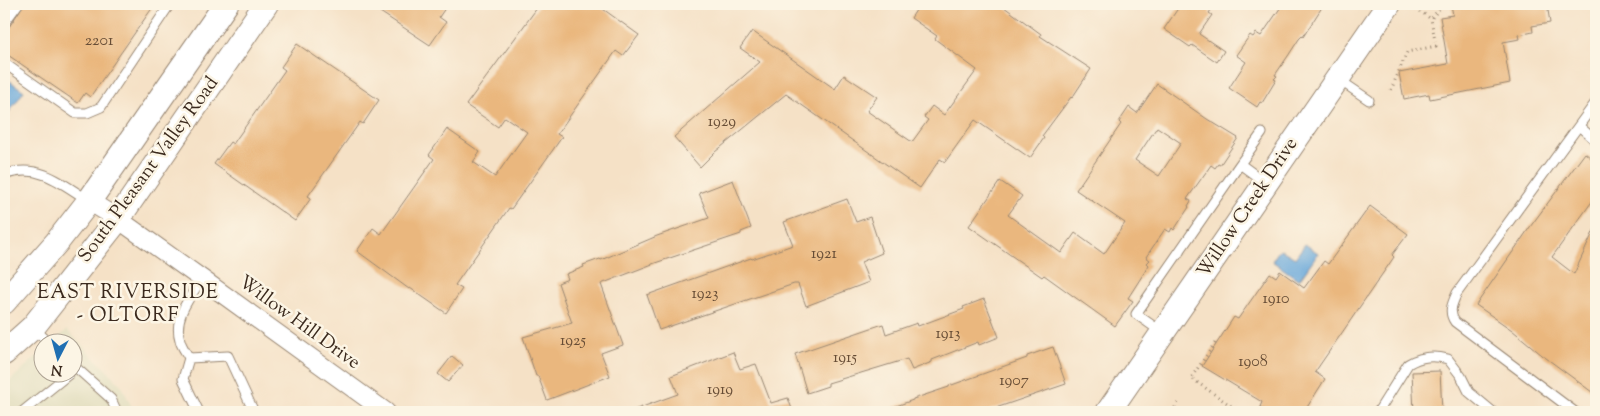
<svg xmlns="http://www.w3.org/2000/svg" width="1600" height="416" font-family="'Sorts Mill Goudy',serif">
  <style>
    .built { fill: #e0dcbb }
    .water { fill: #67a7da; stroke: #51687c }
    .building { fill: #eab77e; fill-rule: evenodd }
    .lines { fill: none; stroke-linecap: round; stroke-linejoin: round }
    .lane-casing { stroke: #988672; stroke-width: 11 }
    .street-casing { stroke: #988672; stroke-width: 20 }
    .secondary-casing { stroke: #988672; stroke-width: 26 }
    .path { stroke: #988672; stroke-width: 3; stroke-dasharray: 1 4; stroke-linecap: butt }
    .lane { stroke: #fff; stroke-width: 9 }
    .street { stroke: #fff; stroke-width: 18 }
    .secondary { stroke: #fff; stroke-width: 24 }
    .labels { text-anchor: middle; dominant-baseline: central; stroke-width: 5; stroke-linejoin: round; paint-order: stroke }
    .number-label { font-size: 16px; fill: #674d36 }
    .street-label { font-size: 19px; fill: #3b2a1e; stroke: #fcf5e5 }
    .neighbourhood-label { font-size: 20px; letter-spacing: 1px; fill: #3b2a1e; stroke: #fcf5e5 }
  </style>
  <rect width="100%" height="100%" fill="#fcf5e5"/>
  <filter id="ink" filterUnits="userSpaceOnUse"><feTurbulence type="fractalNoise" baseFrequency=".02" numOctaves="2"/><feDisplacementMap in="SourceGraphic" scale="10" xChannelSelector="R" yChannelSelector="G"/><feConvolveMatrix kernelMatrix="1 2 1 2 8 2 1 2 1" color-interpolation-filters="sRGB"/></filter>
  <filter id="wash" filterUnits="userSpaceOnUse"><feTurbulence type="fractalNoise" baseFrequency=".0096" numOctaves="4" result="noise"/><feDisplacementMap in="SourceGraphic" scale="20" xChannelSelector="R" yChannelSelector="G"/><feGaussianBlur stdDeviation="1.12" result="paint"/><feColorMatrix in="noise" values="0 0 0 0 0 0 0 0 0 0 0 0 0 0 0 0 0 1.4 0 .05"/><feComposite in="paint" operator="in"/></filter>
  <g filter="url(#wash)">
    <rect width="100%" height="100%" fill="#f5e1c6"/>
    <!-- built -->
    <path class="built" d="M67 330 122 386 134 412H4V386L42 352V374H72V344L52 343Z"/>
    <!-- water -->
    <path class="water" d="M4 77 24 91 4 119Z
      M1305 244 1318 253 1299 280 1272 261 1280 249 1295 258Z"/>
    <g id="blocks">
      <!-- building -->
      <path class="building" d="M24 4H155L90 97 85 93 78 103 5 53 7 49 4 47 8 41 4 38V29L9 27Z
        M368 4H448L439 17 446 22 430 45Z
        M540 4H596L639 35 623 56 616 51 557 134 562 137 511 209 509 208 455 285 462 289 446 313 410 288 409 289 357 251 373 228 381 234 434 159 429 155 447 129 480 152 473 162 495 177 527 132 505 117 498 127 466 105Z
        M920 4H1000L1041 34 1040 36 1091 69 1072 98 1071 97 1042 136 1044 138 1030 158 975 120 945 162 940 159 920 188 786 94 715 152 700 167 674 137 760 62 740 48 752 31 835 89 844 75 877 97 867 111 912 142 928 120 924 117 932 106 944 115 977 70 935 39 937 36 911 18Z
        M1181 4H1215L1209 13 1212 15 1199 34 1224 51 1217 62 1192 45 1190 47 1164 29Z
        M1283 4H1324L1303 37 1302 36 1299 39 1288 56 1275 75 1277 76 1274 79 1276 80 1262 103 1260 102 1257 107 1229 88 1246 62 1236 55 1250 35 1253 37 1256 33 1261 36Z
        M1458 4H1547L1550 23 1532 26 1533 32 1519 35 1520 39 1503 42 1510 83 1430 99 1429 94 1404 99 1399 73 1448 64 1440 17 1453 15 1451 5Z
        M297 44 379 100 363 124 360 122 308 196 311 198 295 221 214 164 230 142 233 144 285 70 281 67Z
        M1157 84 1207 119 1238 138 1220 165 1218 164 1215 168 1211 165 1187 199 1191 201 1188 206 1189 207 1174 230 1172 228 1170 232 1165 229 1146 257 1150 260 1147 263 1149 265 1128 298 1133 301 1115 326 1044 275 1042 277 969 226 1000 181 1022 196 1008 215 1061 253 1075 233 1104 254 1125 223 1076 190 1121 124 1119 122 1129 107 1137 113ZM1157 127 1181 143 1159 176 1135 160Z
        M1585 153 1596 162V196L1552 257 1574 274 1596 226V395L1542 355 1512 330 1476 305 1530 227Z
        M733 180 751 228 741 232V234L655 263 601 284 623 345 601 353 610 376 547 400 538 376H536L523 337 572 323 558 283 568 279 566 274 584 267 583 265 600 259 601 260 657 236 709 218 699 193Z
        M847 199 856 222 870 217 882 253 861 262 869 282 806 306 798 284H794L659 330 647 295 751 258 752 259 793 245 784 222Z
        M1370 206 1408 234 1392 255 1394 257 1315 372 1325 379 1304 412H1268L1260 407 1262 402 1202 366 1234 317 1238 319 1270 273 1276 277 1280 271 1304 288 1324 261 1328 264Z
        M984 299 999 337 979 345 978 342 932 360V362L912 370 907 359 828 383V386L807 393 795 354 883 324 886 334 917 323 918 326 964 309 963 307Z
        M1053 347 1066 384 984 412H885V410L913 400V399L949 387V386L1027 358V356Z
        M733 352 740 369 756 364 771 403 788 398 793 412H631V411L678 394 671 376Z
        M452 356 463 365 448 382 438 374Z
        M1440 371 1442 412H1414L1412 372Z"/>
    </g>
  </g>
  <g filter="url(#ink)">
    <use href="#blocks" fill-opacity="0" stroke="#988672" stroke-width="1"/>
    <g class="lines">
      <defs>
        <path id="lane" d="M4 23 18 4
          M4 63 75 113H87L101 107 170 4
          M1338 79 1369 100
          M1579 126 1596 141
          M1240 164 1262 133
          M4 175C37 162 62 183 89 201
          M33 327 50 344
          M1163 333 1136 314 1240 164 1266 183
          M189 358C186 352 181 346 180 340 173 317 190 297 202 279
          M72 364 111 399 117 412
          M22 412 69 374
          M199 412 183 379 189 358 228 356 254 412
          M1378 412 1408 364C1421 356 1433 355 1448 359L1461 376 1469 392 1493 412
          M1575 412 1455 322C1448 312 1452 304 1457 293L1596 102"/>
        <path id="street" d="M89 201 118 219 202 279 386 412"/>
        <path id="secondary" d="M4 302 57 242 89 201 226 4
          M4 353 33 327 118 219 266 4
          M1108 412 1389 4"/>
      </defs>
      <!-- lane casing -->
      <use href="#lane" class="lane-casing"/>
      <!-- street casing -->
      <use href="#street" class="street-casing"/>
      <!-- secondary casing -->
      <use href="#secondary" class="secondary-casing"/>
      <!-- path -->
      <path class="path" d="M1416 8 1431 19
        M1391 90 1407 52 1436 46 1431 19 1443 4
        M1215 343 1191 378 1240 412
        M1172 412 1179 401"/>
      <!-- lane -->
      <use href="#lane" class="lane"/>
      <!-- street -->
      <use href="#street" class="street"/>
      <!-- secondary -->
      <use href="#secondary" class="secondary"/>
    </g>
  </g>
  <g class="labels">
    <!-- number labels -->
    <g class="number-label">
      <text x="99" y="41">2201</text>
      <text x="722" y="122">1929</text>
      <text x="824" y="254">1921</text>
      <text x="705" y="294">1923</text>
      <text x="1276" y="299">1910</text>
      <text x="948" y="334">1913</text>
      <text x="573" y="341">1925</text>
      <text x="845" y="358">1915</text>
      <text x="1253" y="362">1908</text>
      <text x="1014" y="381">1907</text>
      <text x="720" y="390">1919</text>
    </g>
    <!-- street labels -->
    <g class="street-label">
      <text transform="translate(149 170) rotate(-54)">South Pleasant Valley Road</text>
      <text transform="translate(1248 208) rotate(-56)">Willow Creek Drive</text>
      <text transform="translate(299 323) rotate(36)">Willow Hill Drive</text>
    </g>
    <!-- neighbourhood labels -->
    <g class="neighbourhood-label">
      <text x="128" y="293">EAST RIVERSIDE<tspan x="128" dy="23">- OLTORF</tspan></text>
    </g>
  </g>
  <!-- margin -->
  <rect width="1600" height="416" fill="none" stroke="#fcf5e5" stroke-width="20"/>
  <!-- north arrow -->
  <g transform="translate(58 358) rotate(186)"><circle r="24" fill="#fcf5e5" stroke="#afa495"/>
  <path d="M0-4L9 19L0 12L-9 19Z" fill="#1f6fb2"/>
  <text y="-8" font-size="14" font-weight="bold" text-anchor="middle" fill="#3b2a1e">N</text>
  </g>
</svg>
